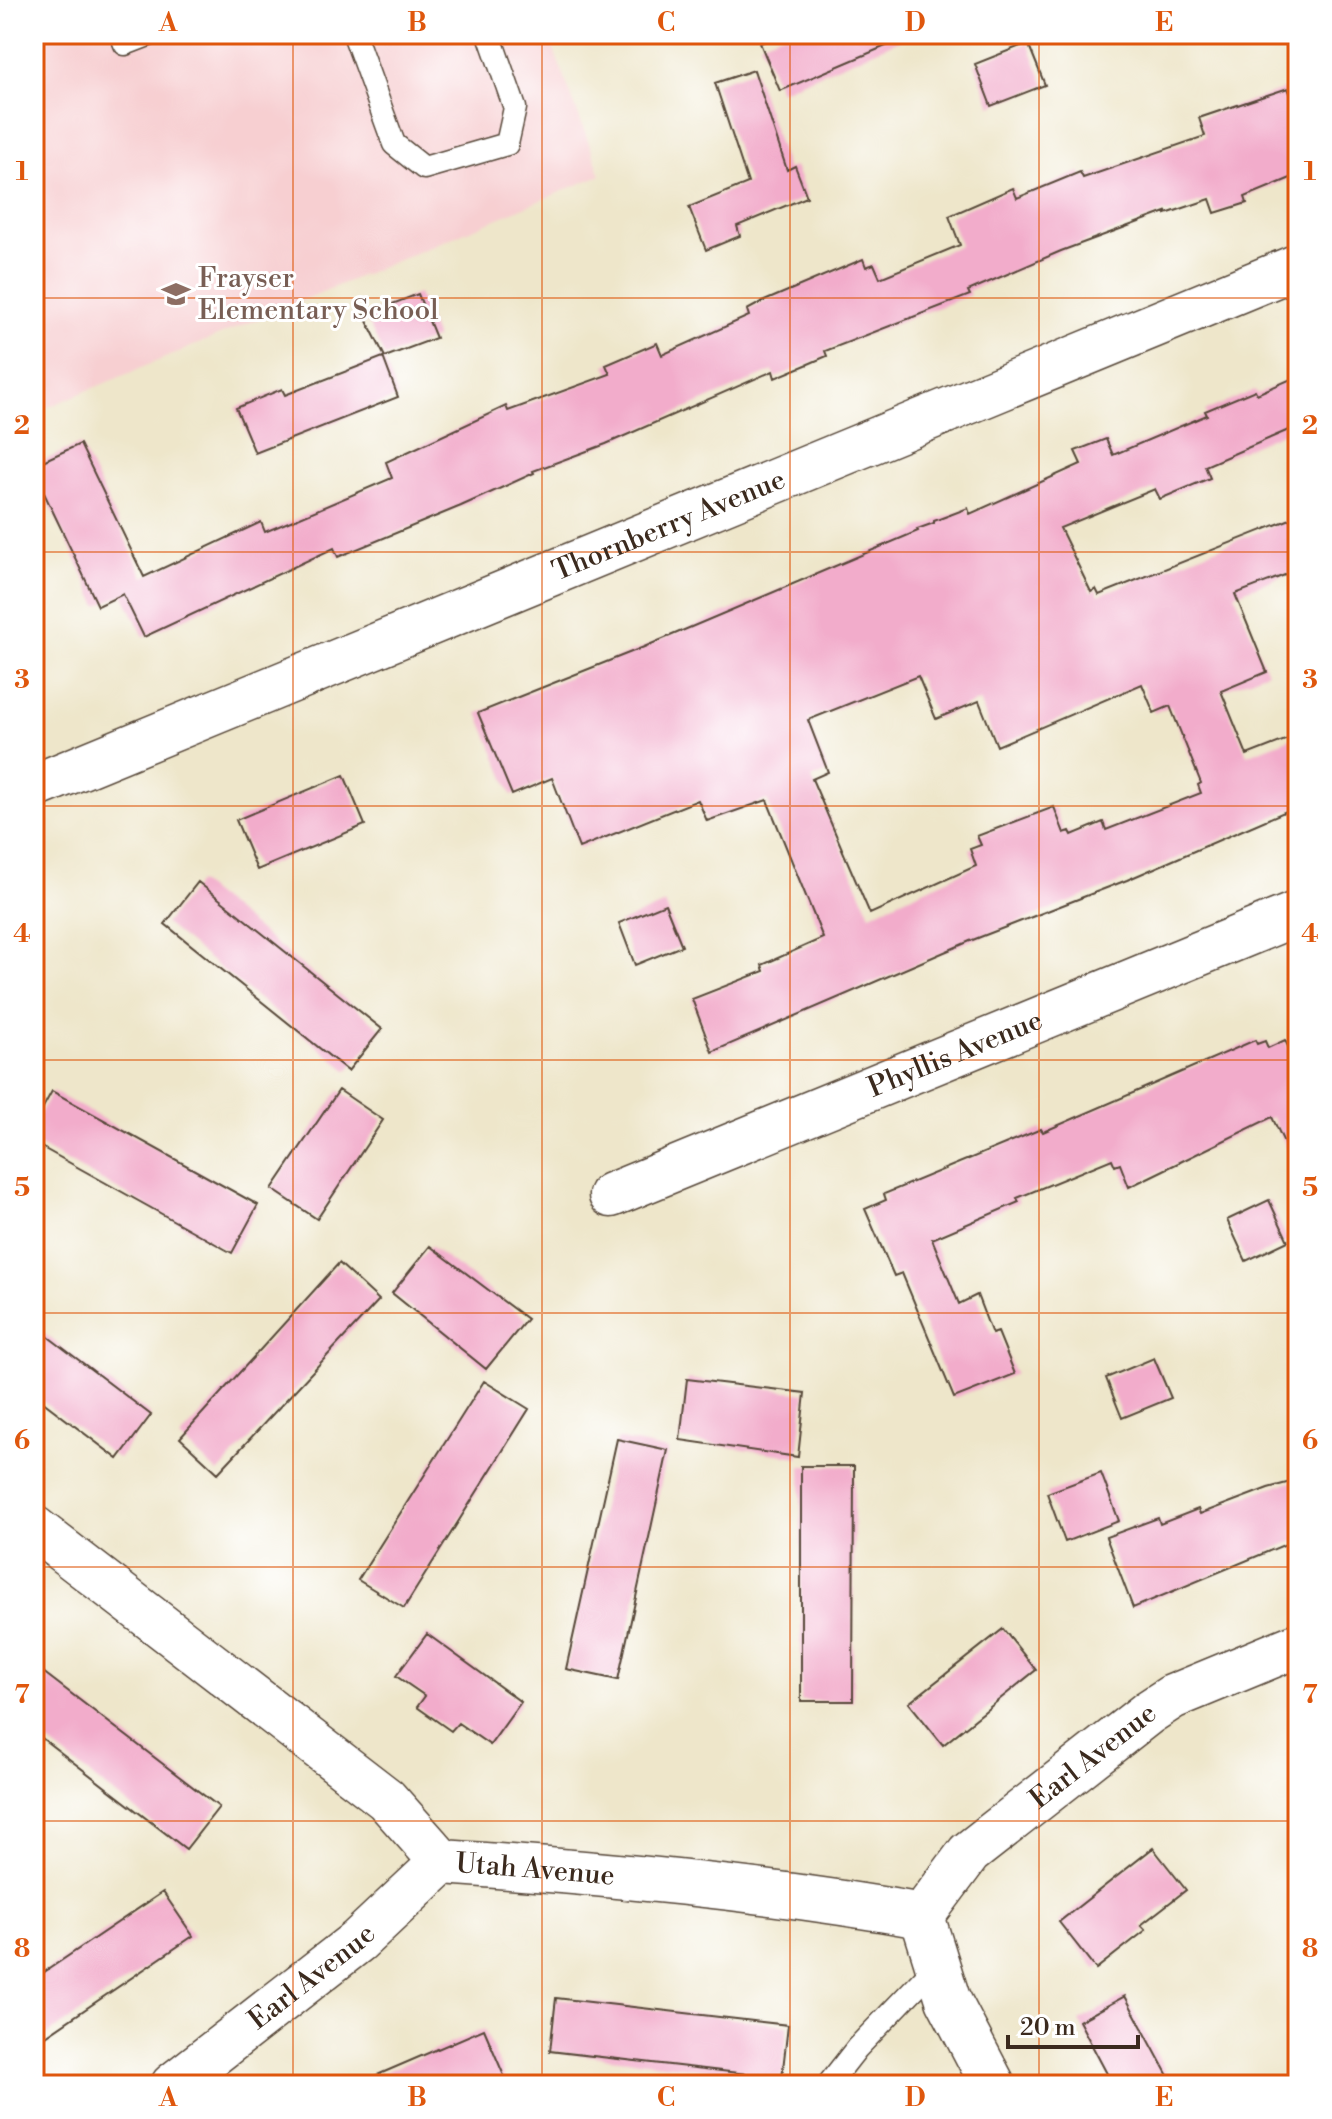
<svg xmlns="http://www.w3.org/2000/svg" width="1332" height="2119" font-family="'Libre Bodoni',serif">
  <style>
    .built { fill: #f7cfd1 }
    .building { fill: #f2accb; fill-rule: evenodd }
    .lines { fill: none; stroke-linecap: round; stroke-linejoin: round }
    .service-casing { stroke: #564638; stroke-width: 25 }
    .minor-casing { stroke: #564638; stroke-width: 47 }
    .service { stroke: #fff; stroke-width: 22 }
    .minor { stroke: #fff; stroke-width: 44 }
    .grid { fill: none; stroke: #df570d; stroke-width: 2; stroke-opacity: 0.55 }
    .labels { text-anchor: middle; dominant-baseline: central; stroke-width: 6; stroke-linejoin: round; paint-order: stroke }
    .education-label { font-size: 28px; fill: #785e54; stroke: #fff; text-anchor: start }
    .street-label { font-size: 28px; fill: #3b2a1e; stroke: #fff }
    .neatline { fill: none; stroke: #df570d; stroke-width: 3 }
    .grid-label { font-size: 26px; text-anchor: middle; font-weight: bold; fill: #df570d }
  </style>
  <rect width="100%" height="100%" fill="#fff"/>
  <filter id="ink" filterUnits="userSpaceOnUse"><feTurbulence type="fractalNoise" baseFrequency=".0125" numOctaves="2"/><feDisplacementMap in="SourceGraphic" scale="16" xChannelSelector="R" yChannelSelector="G"/><feConvolveMatrix kernelMatrix="1 2 1 2 8 2 1 2 1" color-interpolation-filters="sRGB"/></filter>
  <filter id="wash" filterUnits="userSpaceOnUse"><feTurbulence type="fractalNoise" baseFrequency=".006" numOctaves="4" result="noise"/><feDisplacementMap in="SourceGraphic" scale="32" xChannelSelector="R" yChannelSelector="G"/><feGaussianBlur stdDeviation="1.8" result="paint"/><feColorMatrix in="noise" values="0 0 0 0 0 0 0 0 0 0 0 0 0 0 0 0 0 1.4 0 .05"/><feComposite in="paint" operator="in"/></filter>
  <g filter="url(#wash)">
    <rect width="100%" height="100%" fill="#eee6ca"/>
    <!-- built -->
    <path class="built" d="M34 34H548L601 175 34 413Z"/>
    <g id="blocks">
      <!-- building -->
      <path class="building" d="M782 34H914L780 91 760 43Z
        M1028 43 1045 85 991 106 975 64Z
        M754 70 787 170 795 166 807 197 737 226 740 236 706 250 689 207 748 183 715 83Z
        M1288 88 1298 111V175L1245 197 1247 203 1215 213 1210 199 1166 214V212L1061 251 968 291 970 295 825 351 827 356 806 365 775 378 773 371 606 444 533 471 534 473 461 506 338 557 334 548 144 637 123 594 98 606 34 472V465L80 444 144 577 261 522 265 532 392 478 386 462 506 406 508 411 610 374 606 365 657 343 662 355 749 316 747 310 762 302 863 259 866 267 874 264 880 278 960 245 949 216 1013 188 1017 198 1080 172 1083 178 1205 136 1199 118Z
        M418 294 436 338 385 357 364 315Z
        M383 357 398 397 255 453 236 408 282 389 285 395Z
        M1298 376V426L1205 466 1210 478 1160 499 1155 489 1060 528 1091 592 1096 589 1099 595 1298 516V570L1235 594 1267 672 1221 691 1247 755 1298 735V806L1127 880 970 941 712 1052 692 999 764 971 762 965 823 938 767 800 707 821 698 800 579 848 552 778 512 795 478 713 644 647 918 531 917 529 934 523V521L968 508 970 514 1081 464 1075 451 1106 439 1113 455 1207 415 1205 411 1255 390 1257 394ZM918 676 936 719 979 701 997 746 1142 684 1154 713 1170 706 1201 783 1198 785 1201 793 1106 830 1103 822 1072 835 1070 831 1064 833 1054 807 977 836 981 845 970 849 976 866 870 914 812 779 828 772 808 720Z
        M344 775 365 825 257 870 236 820Z
        M198 882 382 1029 348 1071 165 924Z
        M665 904 682 946 635 965 619 923Z
        M1255 1040 1257 1044 1265 1041 1268 1048 1285 1040 1298 1068V1172L1272 1117 1129 1187 1120 1164 1115 1166 1112 1159 1017 1198 1019 1202 932 1239 959 1304 977 1295 992 1334 998 1332 1015 1374 954 1398 902 1273 894 1276 865 1209 886 1200 884 1194 1041 1129 1043 1132Z
        M339 1090 383 1120 317 1219 272 1189Z
        M52 1091 258 1205 232 1253 34 1143V1124Z
        M1269 1200 1288 1241 1246 1261 1227 1220Z
        M430 1246 527 1319 486 1369 392 1293Z
        M339 1263 379 1300 218 1473 180 1438Z
        M34 1326 151 1415 118 1459 34 1395Z
        M1154 1358 1171 1398 1122 1418 1106 1378Z
        M687 1379 805 1393 798 1457 680 1440Z
        M484 1381 529 1409 404 1608 358 1580Z
        M617 1439 668 1450 618 1680 566 1669Z
        M801 1466H854L853 1701H801Z
        M1101 1473 1119 1521 1065 1542 1047 1493Z
        M1298 1480V1539L1133 1608 1106 1537 1158 1518 1160 1524 1198 1509 1200 1514 1268 1488Z
        M1003 1629 1036 1670 943 1745 909 1703Z
        M427 1634 521 1702 490 1745 458 1723 451 1731 417 1707 425 1696 396 1676Z
        M34 1665 219 1807 186 1849 34 1732Z
        M1153 1848 1186 1890 1141 1925 1146 1930 1096 1969 1059 1922Z
        M163 1892 193 1936 34 2044V1979Z
        M1125 1996 1173 2085H1113L1079 2021Z
        M556 1998 788 2025 782 2078 550 2051Z
        M484 2029 508 2085H354Z"/>
    </g>
  </g>
  <g filter="url(#ink)">
    <use href="#blocks" fill-opacity="0" stroke="#564638" stroke-width="2"/>
    <g class="lines">
      <defs>
        <path id="service" d="M121 34 125 44 151 34
          M354 34 394 144 424 168 507 144 515 108 489 34
          M828 2085 857 2048 936 1966"/>
        <g id="minor">
          <path id="s1" d="M40 784 1298 266"/>
          <path id="s2" d="M611 1195 1298 913"/>
          <path id="s3" d="M34 1528 386 1799 442 1862C603 1873 764 1888 922 1916"/>
          <path id="s4" d="M922 1916 969 1853 1149 1712 1172 1697 1298 1645"/>
          <path d="M922 1916 948 1999 993 2085"/>
          <path id="s5" d="M173 2085 358 1941 442 1862"/>
        </g>
      </defs>
      <!-- service casing -->
      <use href="#service" class="service-casing"/>
      <!-- minor casing -->
      <use href="#minor" class="minor-casing"/>
      <!-- service -->
      <use href="#service" class="service"/>
      <!-- minor -->
      <use href="#minor" class="minor"/>
    </g>
  </g>
  <!-- grid -->
  <path class="grid" d="M293 34V2085M542 34V2085M790 34V2085M1039 34V2085M34 298H1298M34 552H1298M34 806H1298M34 1060H1298M34 1313H1298M34 1567H1298M34 1821H1298"/>
  <!-- icons -->
  <defs>
    <symbol id="school-bare" viewBox="-9 -9 18 18"><path d="M0-5L7-2L0 1L-7-2ZM-4 1L0 2.5L4 1V4Q0 6-4 4Z" fill="#8d6e63" stroke="#fff" stroke-width="2.5" paint-order="stroke"/></symbol>
  </defs>
  <g fill-rule="evenodd">
    <use href="#school-bare" x="156" y="274" width="40" height="40"/>
  </g>
  <g class="labels">
    <!-- education labels -->
    <g class="education-label">
      <text x="198" y="278">Frayser<tspan x="198" dy="32">Elementary School</tspan></text>
    </g>
    <!-- street labels -->
    <g class="street-label">
      <text stroke="none"><textPath href="#s1" startOffset="680">Thornberry Avenue</textPath></text>
      <text stroke="none"><textPath href="#s2" startOffset="372">Phyllis Avenue</textPath></text>
      <text stroke="none"><textPath href="#s4" startOffset="236">Earl Avenue</textPath></text>
      <text stroke="none"><textPath href="#s3" startOffset="622">Utah Avenue</textPath></text>
      <text stroke="none"><textPath href="#s5" startOffset="176">Earl Avenue</textPath></text>
    </g>
  </g>
  <!-- margin -->
  <rect width="1332" height="2119" fill="none" stroke="#fff" stroke-width="88"/>
  <!-- scale -->
  <path d="M1008 2035v12h130v-12" fill="none" stroke="#3b2a1e" stroke-width="4"/>
  <text x="1020" y="2035" font-size="24" fill="#3b2a1e" stroke="#ffffff" stroke-width="6" paint-order="stroke">20 m</text>
  <rect x="44" y="44" width="1244" height="2031" class="neatline"/>
  <g class="grid-label">
    <text x="168" y="31">A</text>
    <text x="417" y="31">B</text>
    <text x="666" y="31">C</text>
    <text x="915" y="31">D</text>
    <text x="1164" y="31">E</text>
    <text x="22" y="180">1</text>
    <text x="1310" y="180">1</text>
    <text x="22" y="434">2</text>
    <text x="1310" y="434">2</text>
    <text x="22" y="688">3</text>
    <text x="1310" y="688">3</text>
    <text x="22" y="942">4</text>
    <text x="1310" y="942">4</text>
    <text x="22" y="1196">5</text>
    <text x="1310" y="1196">5</text>
    <text x="22" y="1449">6</text>
    <text x="1310" y="1449">6</text>
    <text x="22" y="1703">7</text>
    <text x="1310" y="1703">7</text>
    <text x="22" y="1957">8</text>
    <text x="1310" y="1957">8</text>
    <text x="168" y="2106">A</text>
    <text x="417" y="2106">B</text>
    <text x="666" y="2106">C</text>
    <text x="915" y="2106">D</text>
    <text x="1164" y="2106">E</text>
  </g>
</svg>
